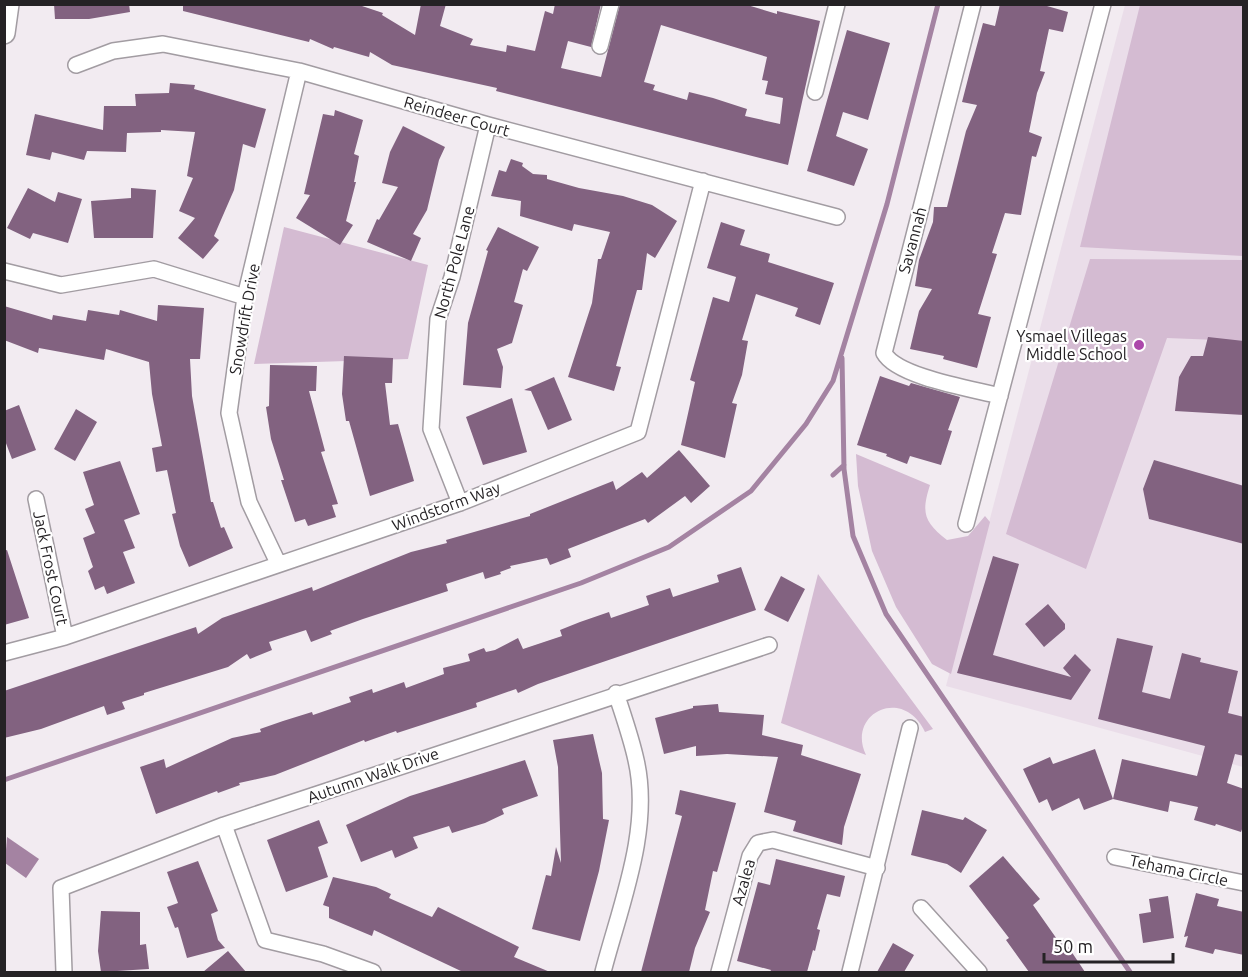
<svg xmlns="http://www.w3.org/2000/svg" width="1248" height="977" font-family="Ubuntu,sans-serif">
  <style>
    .built { fill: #eadde9 }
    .green { fill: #d4bbd2 }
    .water { fill: #a483a2 }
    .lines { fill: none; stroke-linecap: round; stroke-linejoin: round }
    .stream { stroke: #a483a2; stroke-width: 5 }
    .building { fill: #826280; fill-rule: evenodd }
    .street-casing { stroke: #a29ca2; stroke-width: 18 }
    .secondary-casing { stroke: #a29ca2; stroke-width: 24 }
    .street { stroke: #fff; stroke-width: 15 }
    .secondary { stroke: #fff; stroke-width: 21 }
    .poi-dot { fill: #ac47ab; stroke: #fff; stroke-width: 2 }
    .labels { text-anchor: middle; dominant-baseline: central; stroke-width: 4.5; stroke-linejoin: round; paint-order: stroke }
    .street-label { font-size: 16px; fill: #252225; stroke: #fff }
    .poi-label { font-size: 16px; fill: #252225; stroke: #fff; text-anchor: end }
  </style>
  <rect width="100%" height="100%" fill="#f2ebf1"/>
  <!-- built -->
  <path class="built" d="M1125 5H1243V767L946 686Z"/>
  <!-- green -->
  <path class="green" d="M1140 5H1243V256L1080 247Z
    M284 227 428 265 408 359 254 364Z
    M1090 259 1243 260V341L1167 338 1086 569 1006 534Z
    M856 454 930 485C921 513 924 522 947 540L968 536 985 516 990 522 951 674 932 664 896 607 872 551 858 486Z
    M818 574 933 729 925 732C903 685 846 714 866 755L781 723Z"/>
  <!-- water -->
  <path class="water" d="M7 837 39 859 26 878 5 863Z"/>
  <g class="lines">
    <!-- stream -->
    <path class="stream" d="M842 358 844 469 853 536 886 614 1130 972
      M833 475 844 465
      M4 780 581 583 669 547 751 491 806 424 833 381 887 204 938 4"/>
  </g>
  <!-- building -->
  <path class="building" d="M54 4H129L130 12 89 19H55Z
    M183 4H356L383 13 382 15 415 35 421 4H446L440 26 473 39 470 45 506 52 507 45 535 51 545 11 553 14 555 4H601L591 47 568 41 561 68 601 77 620 4H744L777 14V11L820 21 788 165 496 91 497 88 392 65 370 52 369 57 334 47 333 49 310 39 309 42 183 11ZM661 25 767 57 762 80 768 81 765 94 783 98 780 124 745 116 747 109 713 98 689 92 687 100 653 90 655 85 644 82Z
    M1000 4H1040L1068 12 1063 32 1049 29 1040 71 1045 72 1037 93 1029 132 1042 137 1036 157 1032 156 1021 215 1005 213 992 253 997 254 978 314 991 317 977 368 943 359 944 356 910 349 919 311 932 289 915 286 919 260 933 222 934 207H947L966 131 977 105 962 102 970 71 983 23 995 26Z
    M847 30 890 43 868 120 843 112 836 136 868 149 854 186 807 171Z
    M170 83 195 85 194 89 266 109 255 148 243 144 234 190 214 236 219 240 203 259 178 238 195 218 179 211 193 178 187 176 195 132 161 130V132L127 133 126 152 87 151 84 160 52 152 50 160 26 155 35 114 103 130 104 106H136L135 94 169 93Z
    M335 110 363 120 354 154 359 156 354 182H356L346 221 353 225 340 245 296 218 310 195 304 194 323 114 334 116Z
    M403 126 445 147 439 160 427 210 413 234 421 238 411 261 367 242 377 219 379 220 398 187 382 183 390 152Z
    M511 159 523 163 522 166 533 174 547 175V179L579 188 623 196 652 205 677 221 655 258 647 253 642 290H637L616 366 621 367 614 391 568 377 592 303 598 259H601L610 232 574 224 572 231 520 216 521 201 491 196 499 170 506 172Z
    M28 188 55 202 58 192 82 199 68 243 33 233 30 239 7 228Z
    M131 188 156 190 153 238H94L91 201 131 198Z
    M721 222 745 230 740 245 770 254 768 262 834 283 820 325 795 316 798 308 756 294 742 340 748 341 742 375 732 403 737 404 725 458 681 445 695 382 690 380 713 297 729 302 736 277 707 268Z
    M498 227 539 247 527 271 523 269 514 302 523 305 512 343 497 349 503 367 501 388 463 385 468 323 488 251 486 250Z
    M158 305 204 308 200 359H190L192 396 211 502H213L221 528 224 527 233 548 189 567 180 546 172 514 176 513 167 470 156 472 152 448 162 446 152 394 149 362 106 349 104 360 39 348 38 353 4 340V306L52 320 53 315 86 321 88 310 119 315 120 310 157 321Z
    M1208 337 1244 341V415L1175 411 1179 377 1191 356H1203Z
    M344 356 393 358 392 383H385L390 425 398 424 414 481 370 496 349 421H346L342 394Z
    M270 365 317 366 316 391H309L325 451 321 452 338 504 332 505 336 517 308 526 305 519 295 522 281 480H284L271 439 266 407 269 406Z
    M880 376 909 386 911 383 960 397 948 430 952 431 941 465 910 456 907 464 886 456 887 454 857 445Z
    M554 377 572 420 548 430 531 391 524 390Z
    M512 398 527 452 483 465 466 417Z
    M19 405 36 450 12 459 4 438V411Z
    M76 409 97 422 75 461 54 449Z
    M679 450 710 486 691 503 685 496 648 523 645 519 568 549 571 557 550 565 547 558 510 566 511 568 500 572 501 574 485 579 483 572 446 584 448 591 363 619 330 631 332 634 311 642 306 630 269 642 272 650 250 659 247 654 228 667 144 693V695L122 702 125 709 107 715 104 706 41 729 4 738V691L196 627 198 634 222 618 312 587 313 591 411 552 447 543 446 540 530 516V514L613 481 616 490 642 472 647 478Z
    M1154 460 1244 486V544L1149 519 1143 489Z
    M120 461 140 514 124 520 135 548 123 552 135 583 107 594 104 586 95 590 88 571 93 567 83 538 95 533 85 509 94 505 83 472Z
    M7 550 29 618 4 625V551Z
    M993 556 1019 564 993 655 1071 677 1063 668 1075 654 1091 670 1071 700 957 673Z
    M741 567 756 610 538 684 518 693 516 689 476 703 477 707 397 733 396 731 365 742 364 740 275 775 239 783 240 785 218 793 217 791 156 814 140 767 164 759 166 768 232 738 261 732 260 729 283 721 312 712 313 715 351 702 349 697 372 689 373 693 404 682 406 688 444 674 443 668 470 661 468 654 484 648 486 652 495 650 518 638 523 649 562 636 560 630 580 622 609 612 611 618 649 605 646 596 670 588 673 597 719 582 717 575Z
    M781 576 805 589 788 622 764 610Z
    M1048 604 1065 624V629L1044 647 1025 624Z
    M1117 638 1153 646 1142 692 1170 699 1182 653 1201 658 1200 662 1238 671 1228 713 1244 717V756L1235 754 1227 783 1244 789V824L1241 832 1216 824 1215 826 1194 820 1198 807 1170 801 1168 812 1113 799 1122 759 1197 776 1205 746 1098 719Z
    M718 704 719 712 764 715 762 735 803 745 801 755 861 774 844 827 842 845 793 831 796 821 764 812 778 757 727 754 696 756V746L664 754 655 718 693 708V706Z
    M593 734 602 773 603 819 609 820 599 871 580 941 532 929 546 875 551 876 556 847 561 863 558 767 553 740Z
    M1095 749 1113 799 1084 810 1079 798 1052 811 1047 799 1039 803 1023 769 1050 757 1053 764Z
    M525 760 538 796 502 809 504 814 485 823 452 833 449 826 413 837 418 848 395 858 392 850 361 862 346 825 410 796Z
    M680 790 736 803 717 872 713 871 705 910 710 912 695 948 689 972H641L682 816 675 814Z
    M922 810 963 820 965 817 987 830 961 873 947 864 911 855Z
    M319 820 328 843 318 847 328 877 286 892 267 840Z
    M1003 856 1040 899 1033 905 1059 942 1063 939 1085 972H1029L1006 940 1009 938 969 886Z
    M776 859 845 876 840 897 827 894 817 929 820 930 815 951 813 950 807 972H770L771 970 737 961 758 882 770 885Z
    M198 861 218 911 211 914 218 940 225 948 187 958 178 927 175 928 167 907 178 903 167 872Z
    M333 877 376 887 391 894 389 898 432 917 438 907 519 947 514 957 550 972H463L374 930 372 936 329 918V907L323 905Z
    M1196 893 1219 899 1217 906 1244 912V955L1215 949 1213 954 1185 947 1188 936 1184 937Z
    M1168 896 1174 938 1143 943 1139 914 1151 912 1149 899Z
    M101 911 140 912V945L146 944 149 969 101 972 98 951Z
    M893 943 914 955 904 972H877Z
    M228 951 246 972H203Z"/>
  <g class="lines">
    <defs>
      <path id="street" d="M973 4 884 353C897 377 973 389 1000 396
        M600 46 611 4
        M76 65 113 51 163 44 299 71 488 125 837 217
        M815 92 837 4
        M4 271 61 285 154 269 245 297
        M36 499 65 637
        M460 503 431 429 438 319 452 277 488 125
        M966 524 1103 4
        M278 563 249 502 229 413 245 297 299 71
        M4 653 65 637 460 503 638 432 703 181
        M224 825 265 940 323 954 373 972
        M1115 857 1244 883
        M921 908 979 972
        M64 972 61 888 224 825 769 645
        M603 972C620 906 652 829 636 760 631 737 623 715 616 693
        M719 972 750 856 758 843 773 840 877 868
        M850 972 910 728"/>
      <path id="secondary" d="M4 33 8 4"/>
    </defs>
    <!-- street casing -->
    <use href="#street" class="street-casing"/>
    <!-- secondary casing -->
    <use href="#secondary" class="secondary-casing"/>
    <!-- street -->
    <use href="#street" class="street"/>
    <!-- secondary -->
    <use href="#secondary" class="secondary"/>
  </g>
  <!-- markers -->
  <circle class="poi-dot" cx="1139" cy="345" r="6"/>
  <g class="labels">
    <!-- street labels -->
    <g class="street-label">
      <text transform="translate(457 116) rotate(16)">Reindeer Court</text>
      <text transform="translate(912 240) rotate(-75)">Savannah</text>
      <text transform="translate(454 262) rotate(-75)">North Pole Lane</text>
      <text transform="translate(244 319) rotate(-80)">Snowdrift Drive</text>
      <text transform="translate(446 506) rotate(-20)">Windstorm Way</text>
      <text transform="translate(51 568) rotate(78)">Jack Frost Court</text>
      <text transform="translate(373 775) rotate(-19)">Autumn Walk Drive</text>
      <text transform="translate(1179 870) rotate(12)">Tehama Circle</text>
      <text transform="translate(743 882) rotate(-74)">Azalea</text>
    </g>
    <!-- poi labels -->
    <g class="poi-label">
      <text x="1127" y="336">Ysmael Villegas<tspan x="1127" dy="18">Middle School</tspan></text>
    </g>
  </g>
  <!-- border -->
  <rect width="1248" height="977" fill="none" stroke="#252225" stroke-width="12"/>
  <!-- scale -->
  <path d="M1044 953v9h129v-9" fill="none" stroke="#252225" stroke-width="3"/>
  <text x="1053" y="953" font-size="18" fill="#252225" stroke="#ffffff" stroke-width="4.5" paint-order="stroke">50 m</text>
</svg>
